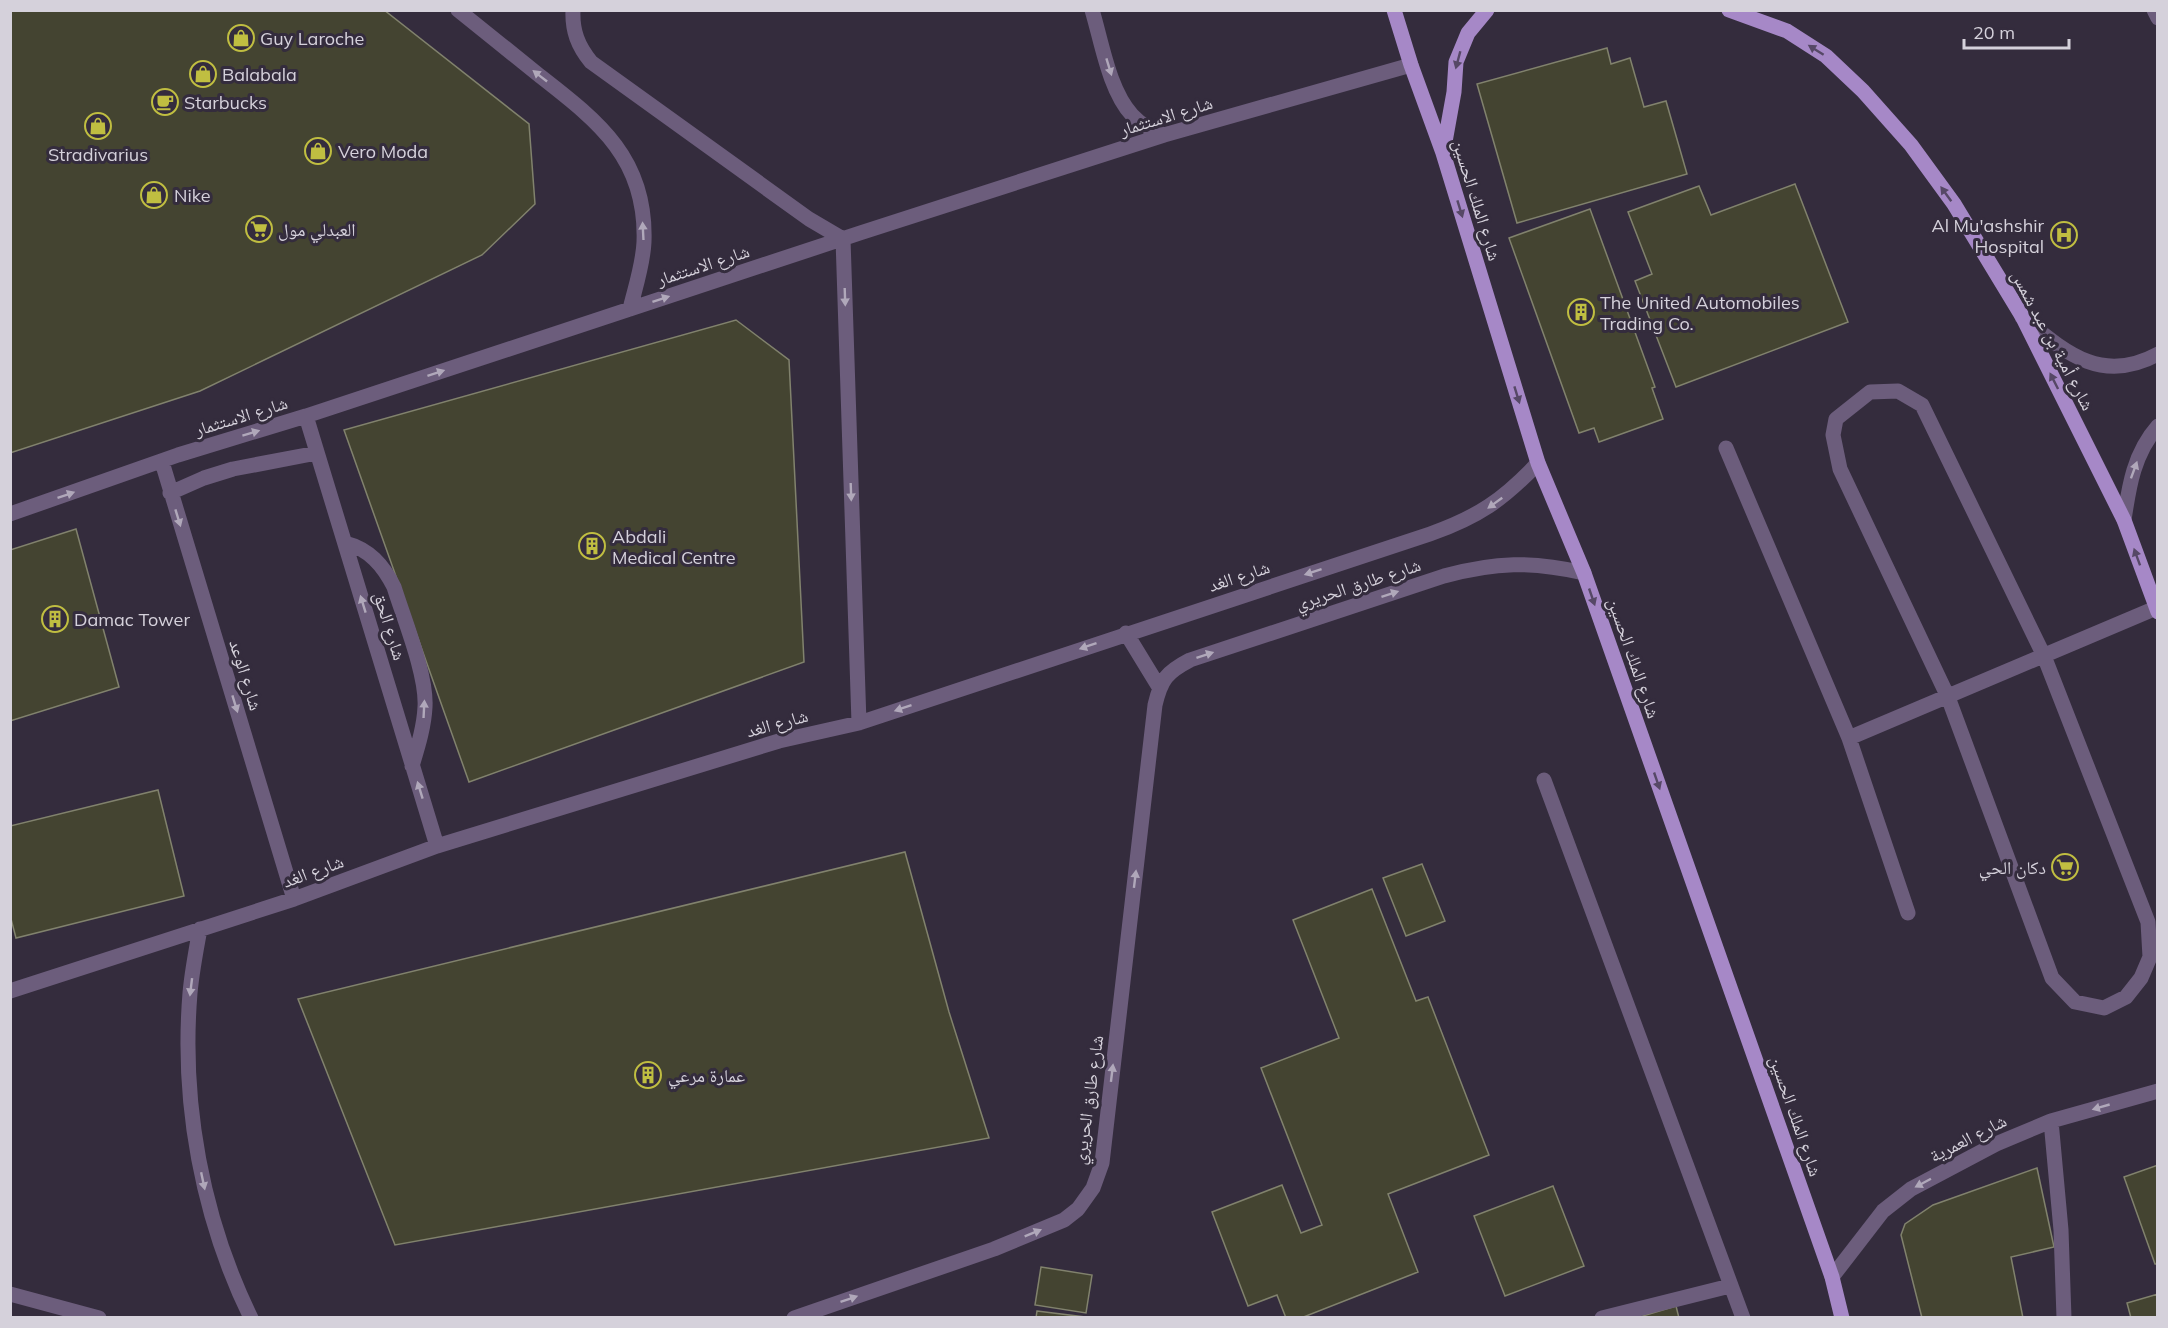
<svg xmlns="http://www.w3.org/2000/svg" width="2168" height="1328" font-family="Mulish,'Noto Naskh Arabic',sans-serif">
  <style>
    .building { fill: #444431; stroke: #81826d; stroke-width: 1.5 }
    .lines { fill: none; stroke-linecap: round; stroke-linejoin: round }
    .minor { stroke: #6c5d7c; stroke-width: 15 }
    .major { stroke: #a688c7; stroke-width: 15 }
    .oneway { fill: #564866 }
    .oneway2 { fill: #b0a8ba }
    .labels { text-anchor: middle; dominant-baseline: central; stroke-width: 6; stroke-linejoin: round; paint-order: stroke }
    .poi-label { font-size: 18px; fill: #d5d1db; stroke: #342c3d; text-anchor: start }
    .street-label { font-size: 18px; fill: #d5d1db; stroke: #342c3d }
  </style>
  <rect width="100%" height="100%" fill="#342c3d"/>
  <!-- building -->
  <path class="building" d="M10 10H384L529 124 535 204 482 255 200 391 10 453Z
    M1607 48 1611 64 1630 58 1644 107 1666 101 1687 174 1517 223 1477 84Z
    M1795 184 1848 322 1676 387 1635 281 1652 274 1628 212 1699 186 1711 215Z
    M1590 209 1655 387 1652 388 1663 419 1599 442 1594 428 1579 433 1509 238Z
    M736 320 789 360 804 662 469 782 344 430Z
    M76 529 119 687 10 721V550Z
    M158 790 184 896 16 938 10 915V826Z
    M905 852 949 1012 989 1138 395 1245 298 999Z
    M1422 864 1445 921 1406 936 1383 878Z
    M1372 889 1416 1001 1428 997 1489 1155 1388 1194 1418 1272 1301 1318H1286L1277 1295 1248 1306 1212 1212 1282 1185 1301 1233 1322 1225 1261 1068 1339 1038 1293 920Z
    M2158 1165V1264H2155L2124 1177Z
    M2037 1168 2054 1247 2011 1257 2023 1318H1922L1901 1235 1905 1224 1933 1205Z
    M1553 1186 1584 1266 1505 1296 1474 1216Z
    M1041 1267 1092 1275 1086 1313 1035 1305Z
    M2158 1294V1318H2131L2127 1303Z
    M1676 1306 1679 1318H1636Z
    M1037 1311 1085 1317V1318H1036Z"/>
  <g class="lines">
    <!-- minor -->
    <path class="minor" d="M458 10C485 32 513 54 540 76 599 122 647 159 644 242 643 265 635 288 630 309
      M573 10C572 31 578 46 591 62L809 219 843 239 859 723
      M1092 10C1102 43 1109 90 1132 115 1141 125 1152 130 1164 135
      M2154 10 2158 18
      M2022 317C2065 352 2101 385 2158 354
      M1898 391 1922 405 2044 656 2148 922 2150 957 2141 978 2126 997 2104 1008 2075 1002 2052 978 1948 697 1840 469 1833 435 1836 419 1870 392Z
      M306 416 437 846
      M1726 448 1849 738 1908 913
      M162 462 294 899
      M170 493 204 478 233 469 317 453
      M10 514 178 455 306 416 860 233 1164 135 1411 65
      M2124 520C2129 486 2134 453 2158 426
      M345 543C369 549 383 565 394 587 404 619 427 675 425 707 424 727 418 746 412 766
      M1126 633 1159 687
      M1849 738 2156 608
      M1544 780 1743 1318
      M200 929C196 950 192 971 190 993 181 1103 202 1218 251 1318
      M10 991 294 899 437 846 779 741 859 723 1430 534C1478 517 1503 500 1538 463
      M2051 1121 2061 1230 2064 1318
      M1832 1277 1883 1211 1911 1189 1996 1144 2051 1121 2158 1091
      M10 1294 99 1318
      M794 1318 994 1249 1064 1220 1078 1209 1093 1188 1102 1163 1155 705C1161 679 1167 672 1190 660L1444 576C1496 562 1531 561 1584 573
      M1602 1318 1730 1286"/>
    <!-- major -->
    <path class="major" d="M1394 10 1411 65 1443 153 1538 463 1584 573 1832 1277 1842 1318
      M1729 10 1787 31 1826 56 1863 91 1911 145 1954 204 2022 316 2124 520 2158 612
      M1443 153 1454 92 1456 62 1468 33 1487 10"/>
  </g>
  <!-- one-way arrows -->
  <defs><path id="oneway-solid" d="M-6-.8H1V-3.2L6.5 0L1 3.2V.8H-6Z" transform="scale(1.5)"/></defs>
  <g class="oneway">
    <use href="#oneway-solid" transform="translate(1816 50) rotate(-148)"/>
    <use href="#oneway-solid" transform="translate(1458 60) rotate(105)"/>
    <use href="#oneway-solid" transform="translate(1946 194) rotate(-126)"/>
    <use href="#oneway-solid" transform="translate(1460 209) rotate(73)"/>
    <use href="#oneway-solid" transform="translate(2054 381) rotate(-117)"/>
    <use href="#oneway-solid" transform="translate(1517 395) rotate(73)"/>
    <use href="#oneway-solid" transform="translate(2137 557) rotate(-110)"/>
    <use href="#oneway-solid" transform="translate(1592 597) rotate(71)"/>
    <use href="#oneway-solid" transform="translate(1657 781) rotate(71)"/>
  </g>
  <g class="oneway2">
    <use href="#oneway-solid" transform="translate(1109 67) rotate(73)"/>
    <use href="#oneway-solid" transform="translate(540 76) rotate(-142)"/>
    <use href="#oneway-solid" transform="translate(643 231) rotate(-93)"/>
    <use href="#oneway-solid" transform="translate(845 297) rotate(88)"/>
    <use href="#oneway-solid" transform="translate(661 299) rotate(-18)"/>
    <use href="#oneway-solid" transform="translate(436 373) rotate(-18)"/>
    <use href="#oneway-solid" transform="translate(251 433) rotate(-17)"/>
    <use href="#oneway-solid" transform="translate(2134 470) rotate(-70)"/>
    <use href="#oneway-solid" transform="translate(851 492) rotate(88)"/>
    <use href="#oneway-solid" transform="translate(66 495) rotate(-19)"/>
    <use href="#oneway-solid" transform="translate(1495 503) rotate(144)"/>
    <use href="#oneway-solid" transform="translate(178 518) rotate(73)"/>
    <use href="#oneway-solid" transform="translate(1313 572) rotate(162)"/>
    <use href="#oneway-solid" transform="translate(1390 594) rotate(-18)"/>
    <use href="#oneway-solid" transform="translate(363 604) rotate(-107)"/>
    <use href="#oneway-solid" transform="translate(1088 646) rotate(161)"/>
    <use href="#oneway-solid" transform="translate(1205 655) rotate(-18)"/>
    <use href="#oneway-solid" transform="translate(235 704) rotate(73)"/>
    <use href="#oneway-solid" transform="translate(903 708) rotate(161)"/>
    <use href="#oneway-solid" transform="translate(424 709) rotate(-87)"/>
    <use href="#oneway-solid" transform="translate(420 790) rotate(-107)"/>
    <use href="#oneway-solid" transform="translate(1135 879) rotate(-83)"/>
    <use href="#oneway-solid" transform="translate(191 987) rotate(97)"/>
    <use href="#oneway-solid" transform="translate(1112 1073) rotate(-83)"/>
    <use href="#oneway-solid" transform="translate(2101 1107) rotate(164)"/>
    <use href="#oneway-solid" transform="translate(203 1181) rotate(78)"/>
    <use href="#oneway-solid" transform="translate(1923 1183) rotate(152)"/>
    <use href="#oneway-solid" transform="translate(1033 1233) rotate(-22)"/>
    <use href="#oneway-solid" transform="translate(849 1299) rotate(-19)"/>
  </g>
  <!-- icons -->
  <defs>
    <symbol id="shop-ring" viewBox="-11 -11 22 22"><circle r="9.5" fill="#342c3d" stroke="#c0be41" stroke-width="1.5"/><path d="M-5-2.5h2.3a2.7 3.5 0 0 1 5.4 0H5L5.5 6h-11ZM-1.5-2.5h3a1.5 2.3 0 0 0-3 0Z" fill="#c0be41"/></symbol>
    <symbol id="cafe-ring" viewBox="-11 -11 22 22"><circle r="9.5" fill="#342c3d" stroke="#c0be41" stroke-width="1.5"/><path d="M-5.5-4.5H6V0H3Q3 3.5 0 3.5H-2.5Q-5.5 3.5-5.5 0ZM3-3.2v2h1.7v-2ZM-6 4.5H4V6H-6Z" fill="#c0be41"/></symbol>
    <symbol id="supermarket-ring" viewBox="-11 -11 22 22"><circle r="9.5" fill="#342c3d" stroke="#c0be41" stroke-width="1.5"/><path d="M-6-5.5h2.5l.6 2H6L4.5 2H-2.5L-4.4-4H-6ZM-1.5 3.2a1.3 1.3 0 1 0 .1 0ZM3 3.2a1.3 1.3 0 1 0 .1 0Z" fill="#c0be41"/></symbol>
    <symbol id="hospital-ring" viewBox="-11 -11 22 22"><circle r="9.5" fill="#342c3d" stroke="#c0be41" stroke-width="1.5"/><path d="M-5-5h3v3.5h4V-5h3V5h-3V1.5h-4V5h-3Z" fill="#c0be41"/></symbol>
    <symbol id="building-ring" viewBox="-11 -11 22 22"><circle r="9.5" fill="#342c3d" stroke="#c0be41" stroke-width="1.5"/><path d="M-4-6H4V6H1V3H-1V6H-4ZM-2.5-4.3h1.7v1.8h-1.7ZM.8-4.3h1.7v1.8H.8ZM-2.5-1h1.7V.8h-1.7ZM.8-1h1.7V.8H.8Z" fill="#c0be41"/></symbol>
  </defs>
  <g fill-rule="evenodd">
    <use href="#shop-ring" x="226" y="23" width="30" height="30"/>
    <use href="#shop-ring" x="188" y="59" width="30" height="30"/>
    <use href="#cafe-ring" x="150" y="87" width="30" height="30"/>
    <use href="#shop-ring" x="83" y="111" width="30" height="30"/>
    <use href="#shop-ring" x="303" y="136" width="30" height="30"/>
    <use href="#shop-ring" x="139" y="180" width="30" height="30"/>
    <use href="#supermarket-ring" x="244" y="214" width="30" height="30"/>
    <use href="#hospital-ring" x="2049" y="220" width="30" height="30"/>
    <use href="#building-ring" x="1566" y="297" width="30" height="30"/>
    <use href="#building-ring" x="577" y="531" width="30" height="30"/>
    <use href="#building-ring" x="40" y="604" width="30" height="30"/>
    <use href="#supermarket-ring" x="2050" y="852" width="30" height="30"/>
    <use href="#building-ring" x="633" y="1060" width="30" height="30"/>
  </g>
  <g class="labels">
    <!-- poi labels -->
    <g class="poi-label">
      <text x="260" y="38">Guy Laroche</text>
      <text x="222" y="74">Balabala</text>
      <text x="184" y="102">Starbucks</text>
      <text x="338" y="151">Vero Moda</text>
      <text x="98" y="154" text-anchor="middle">Stradivarius</text>
      <text x="174" y="195">Nike</text>
      <text x="2044" y="225" text-anchor="end">Al Mu'ashshir<tspan x="2044" dy="21">Hospital</tspan></text>
      <text x="278" y="229">العبدلي مول</text>
      <text x="1600" y="302">The United Automobiles<tspan x="1600" dy="21">Trading Co.</tspan></text>
      <text x="612" y="536">Abdali<tspan x="612" dy="21">Medical Centre</tspan></text>
      <text x="74" y="619">Damac Tower</text>
      <text x="2046" y="867" text-anchor="end">دكان الحي</text>
      <text x="668" y="1075">عمارة مرعي</text>
    </g>
    <!-- street labels -->
    <g class="street-label">
      <text transform="translate(1166 116) rotate(-17)">شارع الاستثمار</text>
      <text transform="translate(1477 200) rotate(73)">شارع الملك الحسين</text>
      <text transform="translate(703 265) rotate(-18)">شارع الاستثمار</text>
      <text transform="translate(2053 340) rotate(62)">شارع أمية بن عبد شمس</text>
      <text transform="translate(241 416) rotate(-17)">شارع الاستثمار</text>
      <text transform="translate(1239 576) rotate(-18)">شارع الغد</text>
      <text transform="translate(1358 584) rotate(-18)">شارع طارق الحريري</text>
      <text transform="translate(390 626) rotate(73)">شارع الحق</text>
      <text transform="translate(1634 658) rotate(71)">شارع الملك الحسين</text>
      <text transform="translate(246 675) rotate(73)">شارع الوعد</text>
      <text transform="translate(777 723) rotate(-15)">شارع الغد</text>
      <text transform="translate(313 871) rotate(-20)">شارع الغد</text>
      <text transform="translate(1088 1100) rotate(-82)">شارع طارق الحريري</text>
      <text transform="translate(1796 1116) rotate(71)">شارع الملك الحسين</text>
      <text transform="translate(1968 1138) rotate(-27)">شارع العمرية</text>
    </g>
  </g>
  <!-- border -->
  <rect width="2168" height="1328" fill="none" stroke="#d5d1db" stroke-width="24"/>
  <!-- scale -->
  <path d="M1964 39v9h105v-9" fill="none" stroke="#d5d1db" stroke-width="3"/>
  <text x="1973" y="39" font-size="18" fill="#d5d1db" stroke="#342c3d" stroke-width="4.5" paint-order="stroke">20 m</text>
</svg>
